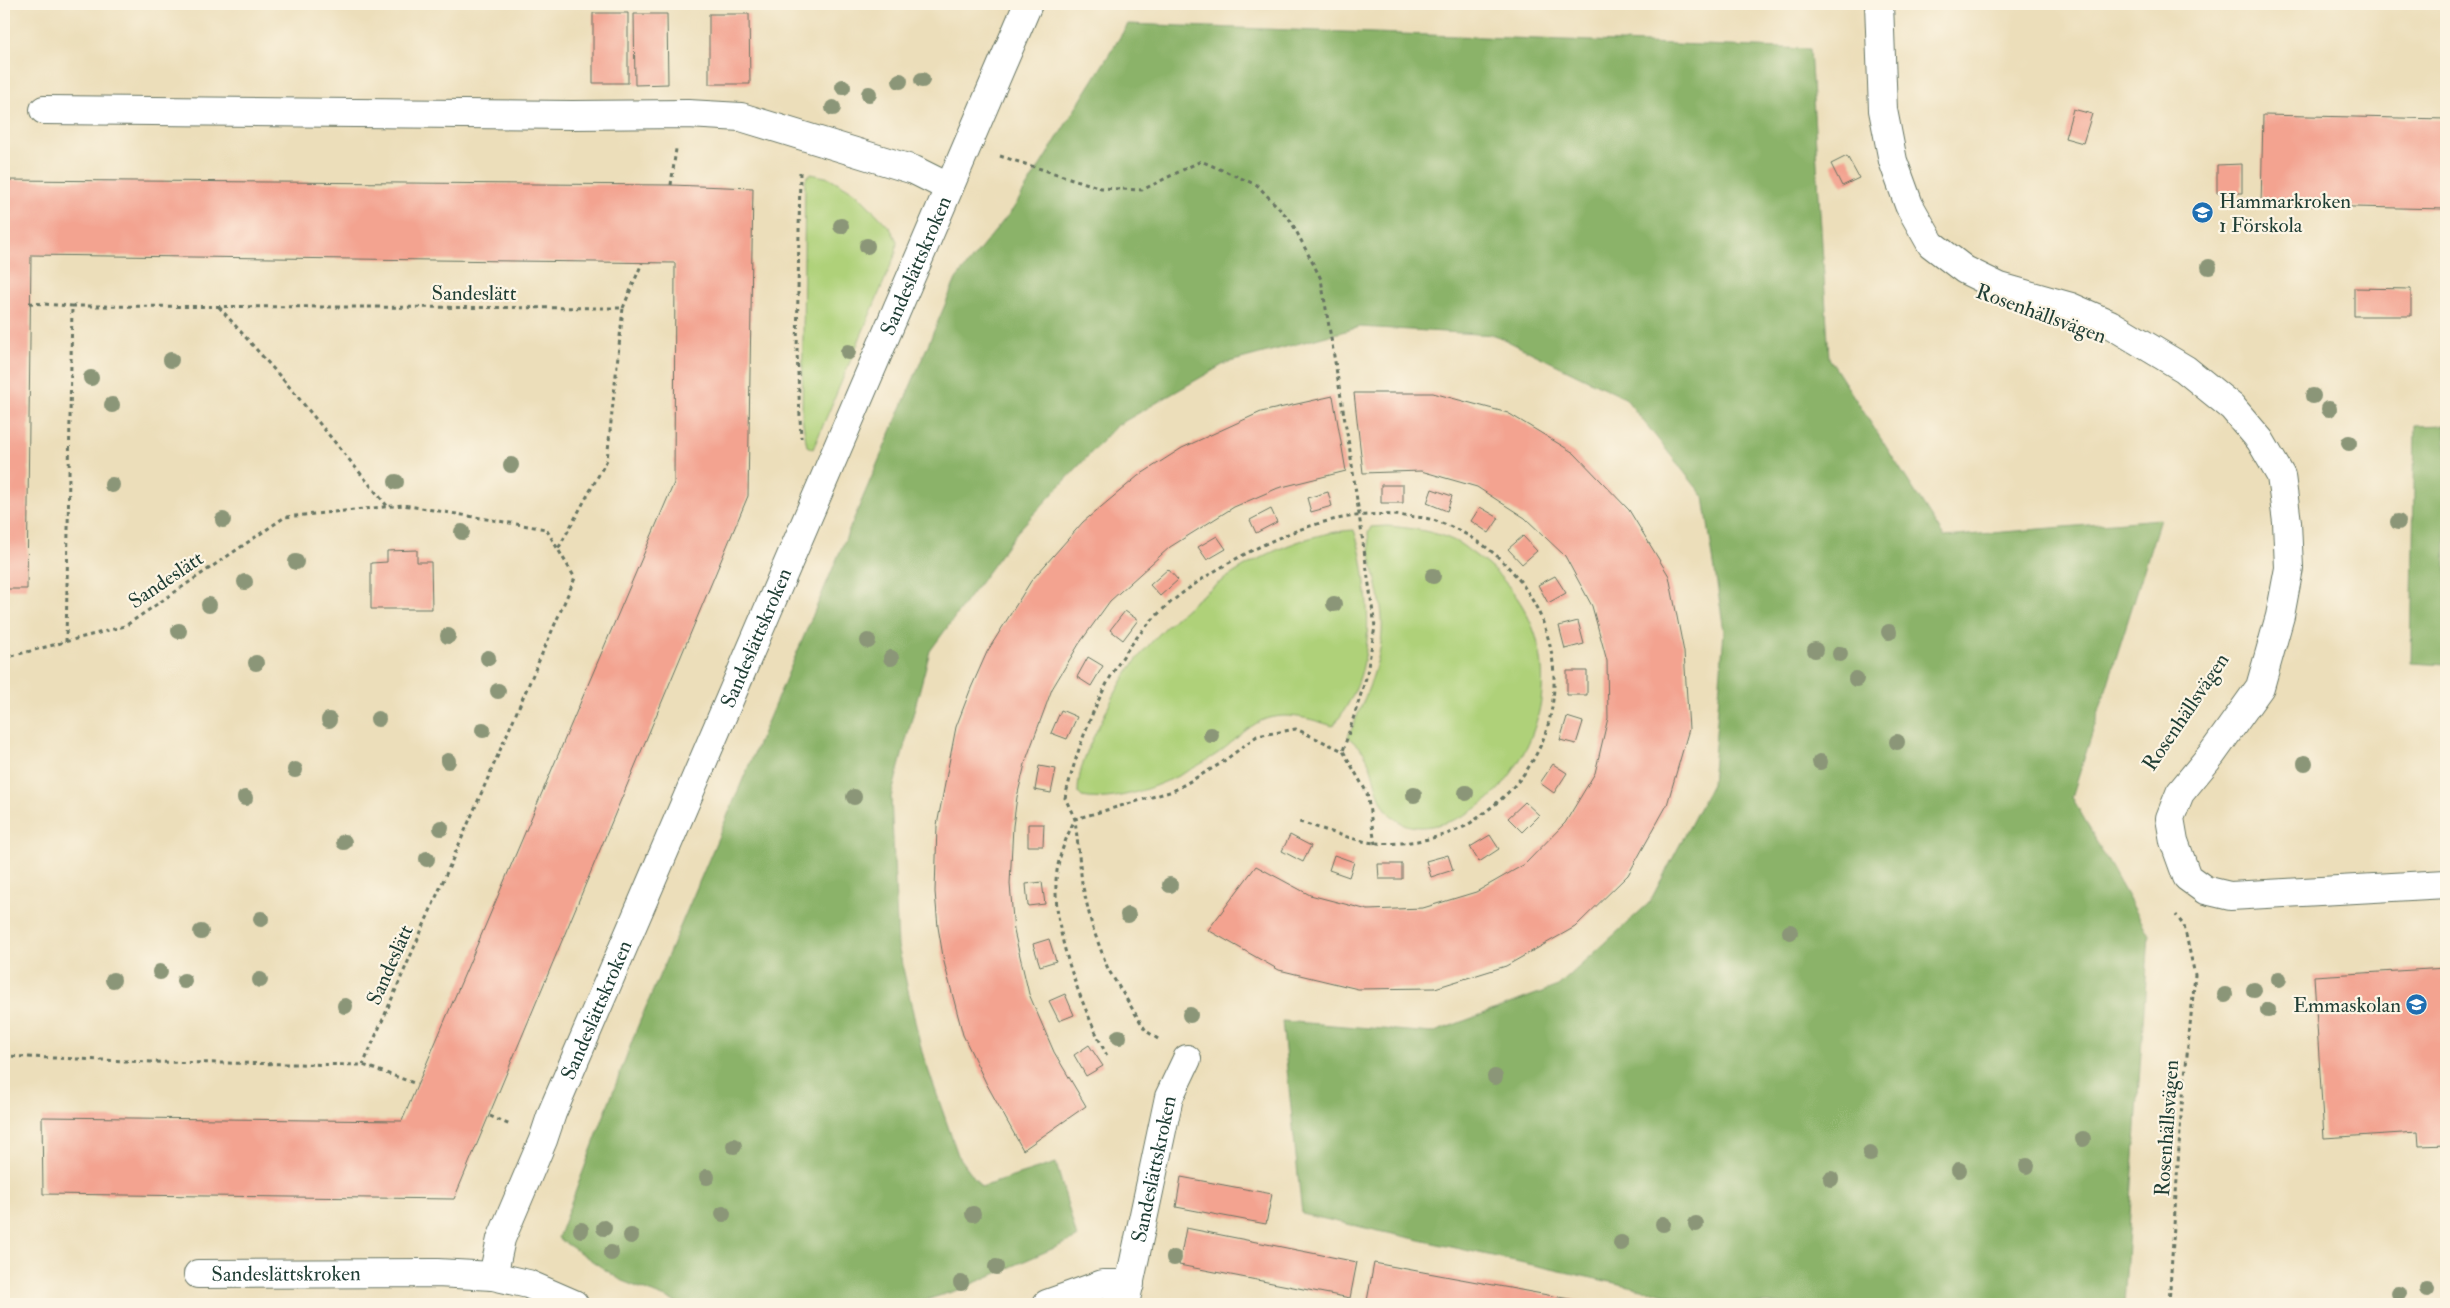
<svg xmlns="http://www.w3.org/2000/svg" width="2450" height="1308" font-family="'IM FELL Double Pica',serif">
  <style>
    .green { fill: #afd179; stroke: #678756 }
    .forest { fill: #8bb369; stroke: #55784e }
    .building { fill: #f3a390 }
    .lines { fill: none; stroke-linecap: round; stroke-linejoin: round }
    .minor-casing { stroke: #677563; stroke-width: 30 }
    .path { stroke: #677563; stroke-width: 3; stroke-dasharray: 4 4; stroke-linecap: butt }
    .minor { stroke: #fff; stroke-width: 28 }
    .tree { fill: #8b9678 }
    .labels { text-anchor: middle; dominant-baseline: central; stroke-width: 4.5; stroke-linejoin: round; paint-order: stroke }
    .poi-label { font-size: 21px; fill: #1f3d34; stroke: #fcf5e5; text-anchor: start }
    .street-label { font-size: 21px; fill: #1f3d34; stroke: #fcf5e5 }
  </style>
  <rect width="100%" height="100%" fill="#fcf5e5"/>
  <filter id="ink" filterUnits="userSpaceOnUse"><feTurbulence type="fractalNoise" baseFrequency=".02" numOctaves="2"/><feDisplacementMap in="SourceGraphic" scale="10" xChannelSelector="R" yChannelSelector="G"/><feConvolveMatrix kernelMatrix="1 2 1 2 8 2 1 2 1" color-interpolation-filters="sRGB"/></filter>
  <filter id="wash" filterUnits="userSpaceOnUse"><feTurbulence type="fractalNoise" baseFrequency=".0096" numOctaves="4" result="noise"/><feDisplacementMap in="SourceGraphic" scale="20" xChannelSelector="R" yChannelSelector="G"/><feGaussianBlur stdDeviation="1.12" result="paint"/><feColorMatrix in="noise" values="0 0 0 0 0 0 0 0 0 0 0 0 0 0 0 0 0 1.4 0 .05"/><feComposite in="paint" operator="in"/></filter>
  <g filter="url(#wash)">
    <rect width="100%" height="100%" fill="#ecdeba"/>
    <!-- green -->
    <path class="green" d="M811 174 830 178 857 194 890 228 897 241 896 253 813 449 807 446 802 418 805 182 807 176Z
      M1387 526C1411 528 1435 531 1457 542 1463 545 1469 551 1475 555 1542 603 1562 683 1522 756 1506 785 1483 810 1451 821 1436 826 1415 831 1400 822 1374 808 1378 775 1364 753 1360 747 1353 742 1348 737 1364 699 1385 659 1382 616 1380 588 1369 561 1368 533L1371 527Z
      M1354 530C1360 547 1363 565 1365 583 1371 637 1369 681 1333 726 1311 719 1286 711 1263 720 1246 727 1232 744 1217 754 1182 777 1123 805 1082 797L1078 793C1078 767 1091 741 1103 718 1112 699 1122 679 1135 662 1184 598 1273 535 1354 530Z"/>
    <!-- forest -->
    <path class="forest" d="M1128 24 1810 49 1829 358 1944 537 2160 519 2072 797 2149 935 2124 1304H1710L1302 1214 1282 1021 1432 1033 1558 986 1649 903 1712 784 1724 631 1704 497 1625 398 1495 335 1360 327 1226 363 1116 426 1017 532 930 651 891 797 898 946 922 1052 958 1155 981 1187 1056 1163 1077 1238 958 1290 913 1304H681L622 1281 558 1238 637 1028 956 279 1013 209Z
      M2446 425V664L2411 662 2415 426Z"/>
    <g id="blocks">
      <!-- building -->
      <path class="building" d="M593 13H628V83H593Z
        M634 14H667L668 84 635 85Z
        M709 14H749L750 84H709Z
        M2073 109 2092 114 2083 143 2065 138Z
        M2263 115 2446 119V209L2261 205Z
        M1847 156 1859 178 1842 186 1831 164Z
        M2242 164V193H2217V165Z
        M4 180 671 185 753 188 748 496 454 1199 43 1194 42 1117 402 1121 674 483 675 263 31 255 27 589H4Z
        M2354 288 2411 289V316H2354Z
        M1354 393H1433L1508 413 1574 453 1629 510 1669 576 1684 652 1689 729 1667 805 1628 875 1575 927 1506 966 1435 988 1358 989 1279 970 1208 930 1256 866 1310 895 1368 910 1423 908 1476 892 1525 864 1565 823 1595 773 1608 718 1607 661 1592 606 1565 556 1525 518 1477 487 1421 471 1363 473Z
        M1333 396 1346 471 1278 488 1234 507 1170 547 1110 601 1079 644 1052 689 1026 760 1017 797 1013 826 1010 884 1014 931 1029 994 1054 1052 1086 1106 1023 1150 986 1083 963 1035 944 962 938 927 935 892 937 825 956 727 971 688 987 652 1031 581 1083 522 1138 476 1182 448 1261 412Z
        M1381 485H1403V503H1381Z
        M1432 489 1452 496 1447 511 1427 503Z
        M1328 492 1332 506 1311 512 1307 498Z
        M1480 507 1499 518 1489 533 1471 521Z
        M1271 509 1277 522 1256 533 1250 520Z
        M1217 536 1226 549 1207 560 1198 547Z
        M1523 536 1537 551 1522 564 1508 549Z
        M417 550V562H431L432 609H371V563L387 562V551Z
        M1168 569 1178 580 1160 596 1150 585Z
        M1555 576 1566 593 1548 603 1538 585Z
        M1125 611 1138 620 1123 640 1110 630Z
        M1578 621 1584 644 1565 649 1559 626Z
        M1088 657 1103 666 1091 686 1077 677Z
        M1567 671H1587V695H1567Z
        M1061 710 1077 717 1067 739 1051 733Z
        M1567 717 1583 722 1576 744 1560 740Z
        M1553 764 1567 773 1554 793 1540 783Z
        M1039 766 1056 769 1051 793 1035 790Z
        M1525 802 1539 815 1522 832 1508 818Z
        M1028 824H1044L1043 846H1028Z
        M1290 835 1311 846 1303 862 1282 851Z
        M1490 835 1499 849 1479 862 1470 847Z
        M1334 855 1354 862 1349 877 1329 870Z
        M1448 855 1453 870 1431 877 1426 861Z
        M1378 864H1402V879H1379Z
        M1042 882 1045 904 1028 906 1026 884Z
        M1049 939 1056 961 1040 966 1033 944Z
        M2446 968V1145L2419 1146 2418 1132 2324 1138 2314 976Z
        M1065 994 1074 1015 1059 1021 1049 1001Z
        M1089 1045 1103 1066 1086 1076 1074 1055Z
        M1181 1177 1272 1194 1266 1224 1176 1207Z
        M1186 1228 1357 1262 1350 1298 1179 1265Z
        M1374 1263 1591 1303V1304H1383L1367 1301Z"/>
    </g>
  </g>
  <g filter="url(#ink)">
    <use href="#blocks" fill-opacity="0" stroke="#677563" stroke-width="1"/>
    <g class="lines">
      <defs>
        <g id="minor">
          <path d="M1879 4 1883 110 1893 161 1909 205 1931 244 1965 270 2000 287 2071 307 2110 324 2185 369 2232 407 2260 440 2281 476 2287 522 2289 568 2280 616 2260 687 2212 754 2180 793 2170 818 2174 841 2187 877 2205 890 2230 896 2446 884"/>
          <path d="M44 110 572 115 688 114 741 117 914 170 948 187"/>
          <path id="s1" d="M198 1274 437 1273 493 1276 528 1284 574 1304"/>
          <path id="s2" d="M493 1276 501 1239 543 1140 552 1113 1028 4"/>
          <path d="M1047 1304 1103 1284H1130"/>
          <path id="s3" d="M1125 1304 1169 1097 1187 1059"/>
        </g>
      </defs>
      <!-- minor casing -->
      <use href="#minor" class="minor-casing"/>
      <!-- path -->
      <path class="path" d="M1000 156 1101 188 1142 190 1201 161 1257 185 1291 221 1321 279 1350 451 1375 627 1366 678 1343 751
        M800 172 797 352 801 438
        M671 185 676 149
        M29 303 72 306
        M219 307 292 390 388 507
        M623 308 642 263
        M66 642 72 306 623 308 607 460 558 549
        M4 658 125 626 285 517 403 505 546 529 575 578 363 1065
        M1158 1039 1146 1031 1108 969 1092 926 1082 883 1075 819 1065 798C1081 733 1107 665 1156 616 1182 590 1216 569 1249 552 1297 527 1350 509 1404 516 1415 517 1426 517 1436 521 1563 564 1598 727 1489 809 1479 817 1468 826 1457 830 1433 840 1403 845 1377 843 1359 843 1319 827 1299 822
        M4 1056 151 1062 363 1065 417 1084
        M1107 1056C1082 1005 1054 939 1056 881 1057 859 1066 838 1075 819L1173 791 1220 764 1257 736 1296 729 1343 751 1367 793 1375 844
        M490 1116 510 1125
        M2169 1304 2181 1116 2195 975 2184 926 2176 915"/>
      <!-- minor -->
      <use href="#minor" class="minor"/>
    </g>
    <!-- trees -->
    <g class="tree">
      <circle cx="922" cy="80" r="8"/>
      <circle cx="900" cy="81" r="8"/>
      <circle cx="843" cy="87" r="8"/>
      <circle cx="869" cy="94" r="8"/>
      <circle cx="833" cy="108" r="8"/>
      <circle cx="841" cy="226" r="8"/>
      <circle cx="867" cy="246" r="8"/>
      <circle cx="2209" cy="267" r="8"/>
      <circle cx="848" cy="352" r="8"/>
      <circle cx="171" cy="360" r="8"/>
      <circle cx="91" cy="378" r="8"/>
      <circle cx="2313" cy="396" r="8"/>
      <circle cx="112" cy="405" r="8"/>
      <circle cx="2329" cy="409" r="8"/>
      <circle cx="2349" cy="443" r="8"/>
      <circle cx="511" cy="465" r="8"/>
      <circle cx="396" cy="482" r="8"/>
      <circle cx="112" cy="485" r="8"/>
      <circle cx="223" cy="520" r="8"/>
      <circle cx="2398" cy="522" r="8"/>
      <circle cx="462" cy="532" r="8"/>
      <circle cx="296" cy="562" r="8"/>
      <circle cx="1433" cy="576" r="8"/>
      <circle cx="245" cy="582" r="8"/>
      <circle cx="1334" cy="604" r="8"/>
      <circle cx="209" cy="605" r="8"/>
      <circle cx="179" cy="631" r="8"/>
      <circle cx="1889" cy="632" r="8"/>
      <circle cx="448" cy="636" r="8"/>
      <circle cx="868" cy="641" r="8"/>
      <circle cx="1815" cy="650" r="8"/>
      <circle cx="1840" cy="654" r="8"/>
      <circle cx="488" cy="658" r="8"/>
      <circle cx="891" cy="658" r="8"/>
      <circle cx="256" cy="663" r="8"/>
      <circle cx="1856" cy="679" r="8"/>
      <circle cx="498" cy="691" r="8"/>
      <circle cx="378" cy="719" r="8"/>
      <circle cx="329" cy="720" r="8"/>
      <circle cx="483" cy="730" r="8"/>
      <circle cx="1211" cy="735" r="8"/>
      <circle cx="1897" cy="742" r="8"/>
      <circle cx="448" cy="761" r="8"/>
      <circle cx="1820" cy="762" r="8"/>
      <circle cx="2305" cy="763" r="8"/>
      <circle cx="295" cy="770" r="8"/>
      <circle cx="1466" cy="793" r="8"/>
      <circle cx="1414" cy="795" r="8"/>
      <circle cx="854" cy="797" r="8"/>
      <circle cx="245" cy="798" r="8"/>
      <circle cx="441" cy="828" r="8"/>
      <circle cx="344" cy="842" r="8"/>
      <circle cx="427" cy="859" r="8"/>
      <circle cx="1170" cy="885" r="8"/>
      <circle cx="1128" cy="915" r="8"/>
      <circle cx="261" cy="919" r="8"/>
      <circle cx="201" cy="932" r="8"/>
      <circle cx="1790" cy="932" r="8"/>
      <circle cx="160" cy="972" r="8"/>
      <circle cx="2279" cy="979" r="8"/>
      <circle cx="113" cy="980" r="8"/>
      <circle cx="260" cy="980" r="8"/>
      <circle cx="184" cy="981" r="8"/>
      <circle cx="2254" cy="990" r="8"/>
      <circle cx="2225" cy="995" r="8"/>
      <circle cx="345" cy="1006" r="8"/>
      <circle cx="2268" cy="1010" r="8"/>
      <circle cx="1190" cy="1015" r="8"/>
      <circle cx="1119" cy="1037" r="8"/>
      <circle cx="1495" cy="1077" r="8"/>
      <circle cx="2083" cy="1139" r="8"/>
      <circle cx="734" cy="1146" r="8"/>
      <circle cx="1870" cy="1154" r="8"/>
      <circle cx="2027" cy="1166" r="8"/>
      <circle cx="1959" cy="1170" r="8"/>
      <circle cx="707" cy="1177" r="8"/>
      <circle cx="1831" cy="1179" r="8"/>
      <circle cx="723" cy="1214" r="8"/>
      <circle cx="973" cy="1214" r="8"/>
      <circle cx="1663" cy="1224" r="8"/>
      <circle cx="1696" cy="1224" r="8"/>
      <circle cx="604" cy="1228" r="8"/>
      <circle cx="581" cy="1230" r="8"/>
      <circle cx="631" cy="1236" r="8"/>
      <circle cx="1621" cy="1243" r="8"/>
      <circle cx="611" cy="1253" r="8"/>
      <circle cx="1174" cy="1258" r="8"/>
      <circle cx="996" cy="1267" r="8"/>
      <circle cx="961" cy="1283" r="8"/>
      <circle cx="2427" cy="1289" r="8"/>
      <circle cx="2399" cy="1293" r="8"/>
    </g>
  </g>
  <!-- icons -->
  <defs>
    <symbol id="school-disc" viewBox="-11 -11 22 22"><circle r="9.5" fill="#1f6fb2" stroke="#fcf5e5"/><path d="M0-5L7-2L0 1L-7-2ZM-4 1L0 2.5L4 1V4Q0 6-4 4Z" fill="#fff"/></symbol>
  </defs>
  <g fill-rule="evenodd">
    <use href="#school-disc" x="2190" y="200" width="25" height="25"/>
    <use href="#school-disc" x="2404" y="992" width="25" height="25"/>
  </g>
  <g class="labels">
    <!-- poi labels -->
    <g class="poi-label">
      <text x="2219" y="201">Hammarkroken<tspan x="2219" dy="24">1 Förskola</tspan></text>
      <text x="2401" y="1005" text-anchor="end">Emmaskolan</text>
    </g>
    <!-- street labels -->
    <g class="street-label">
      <text stroke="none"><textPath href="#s2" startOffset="1096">Sandeslättskroken</textPath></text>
      <text x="474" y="293">Sandeslätt</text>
      <text transform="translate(2041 314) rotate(20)">Rosenhällsvägen</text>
      <text transform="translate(166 580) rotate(-34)">Sandeslätt</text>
      <text stroke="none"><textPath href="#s2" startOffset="691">Sandeslättskroken</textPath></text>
      <text transform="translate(2186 712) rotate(-56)">Rosenhällsvägen</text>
      <text transform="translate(390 965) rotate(-66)">Sandeslätt</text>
      <text stroke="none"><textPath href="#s2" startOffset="286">Sandeslättskroken</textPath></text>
      <text transform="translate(2167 1128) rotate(-86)">Rosenhällsvägen</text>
      <text stroke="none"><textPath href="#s3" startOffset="138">Sandeslättskroken</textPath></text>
      <text stroke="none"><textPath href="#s1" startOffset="88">Sandeslättskroken</textPath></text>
    </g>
  </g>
  <!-- margin -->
  <rect width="2450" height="1308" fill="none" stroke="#fcf5e5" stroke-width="20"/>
</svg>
